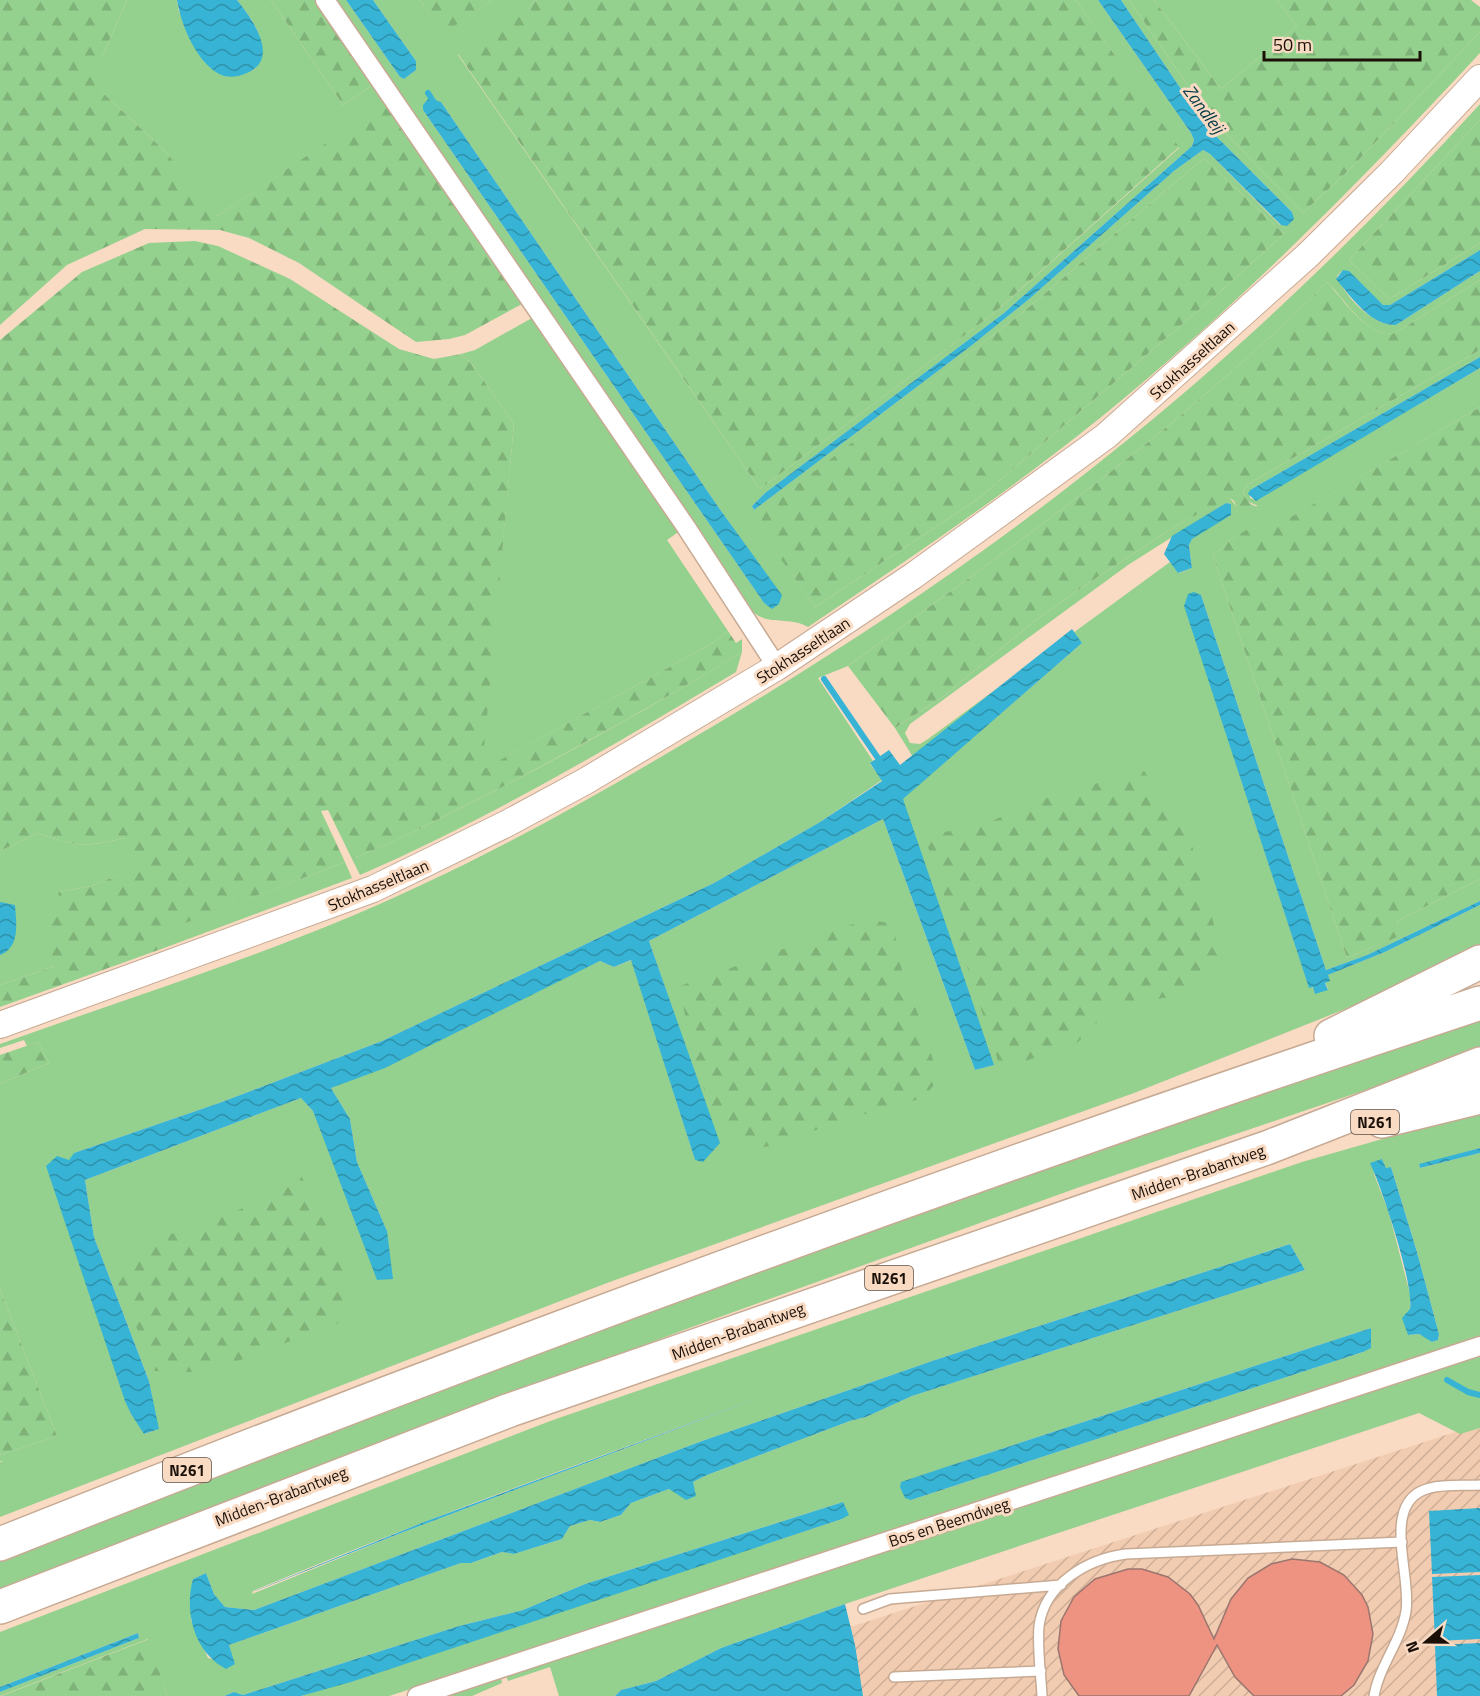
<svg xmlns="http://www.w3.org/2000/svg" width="1480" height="1696" font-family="'Titillium Web',sans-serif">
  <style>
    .industrial { fill: url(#industrial-furrows) }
    .grass { fill: #94d18e; fill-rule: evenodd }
    .forest { fill: url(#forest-firs) }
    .water { fill: url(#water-waves) }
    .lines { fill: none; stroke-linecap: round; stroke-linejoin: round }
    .stream { stroke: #37b4d5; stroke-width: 6 }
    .building { fill: #ee9281; stroke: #9a766f; stroke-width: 1.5 }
    .lane-casing { stroke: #c7aa94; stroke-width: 12 }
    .street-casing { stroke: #c7aa94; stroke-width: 21 }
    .secondary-casing { stroke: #c7aa94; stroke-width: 28 }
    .highway-casing { stroke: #c7aa94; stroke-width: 36 }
    .lane { stroke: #fff; stroke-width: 9 }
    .street { stroke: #fff; stroke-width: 18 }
    .secondary { stroke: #fff; stroke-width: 26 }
    .highway { stroke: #fff; stroke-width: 33 }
    .labels { text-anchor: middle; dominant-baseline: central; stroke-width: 6; stroke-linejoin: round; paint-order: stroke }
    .shield { fill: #f9dac3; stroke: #5d4d40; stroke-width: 1.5 }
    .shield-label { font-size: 15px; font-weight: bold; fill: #1a1008 }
    .street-label { font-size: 16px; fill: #1a1008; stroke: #f9dac3 }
    .water-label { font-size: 18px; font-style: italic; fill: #003947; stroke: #f9dac3 }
  </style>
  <defs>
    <pattern id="industrial-furrows" width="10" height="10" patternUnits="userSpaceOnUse" patternTransform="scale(1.5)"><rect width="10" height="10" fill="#f1ccb1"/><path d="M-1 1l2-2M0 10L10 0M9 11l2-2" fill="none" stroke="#ceae97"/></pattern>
    <pattern id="forest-firs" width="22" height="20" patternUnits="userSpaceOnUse" patternTransform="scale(1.5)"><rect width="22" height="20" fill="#94d18e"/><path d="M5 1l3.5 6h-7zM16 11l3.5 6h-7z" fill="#7fb279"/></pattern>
    <pattern id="water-waves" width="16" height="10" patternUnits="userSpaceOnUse" patternTransform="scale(1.5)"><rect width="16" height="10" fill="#37b4d5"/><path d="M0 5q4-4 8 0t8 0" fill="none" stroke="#2e91ab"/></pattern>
  </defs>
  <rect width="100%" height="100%" fill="#f9dac3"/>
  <!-- industrial -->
  <path class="industrial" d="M1480 1424V1696H636Z"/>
  <!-- grass -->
  <path class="grass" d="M127 0H177L179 12 254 70C272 46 254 21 237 0H271L343 105 373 85 315 0H319L681 530 667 540 728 631 713 643 481 771 514 424 472 364 461 354 475 350 532 318 386 104 217 216 213 213 167 153 102 92V57Z
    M330 0H346L400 77 404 79 416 70V61L373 0H420L443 33 492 0H537L458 55 760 489 993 314 1179 148 1076 0H1098L1191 133 1194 140 1192 146 1004 313 765 493 752 506 754 510 971 346 1028 300 1174 171 1203 150 1210 154 1280 225 1293 217 1292 212 1206 126 1121 0H1129L1208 115 1303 213 1352 167 1480 32V53C1360 182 1237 307 1100 418 1007 493 908 560 808 627 790 616 769 626 753 612ZM441 102 719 508 781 595 772 608 764 603 423 110V105ZM1204 158 1284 234 1213 298 978 499 815 607 753 519 1022 313Z
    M1154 0H1277L1297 26 1221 89Z
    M1480 104V120L1349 260 1389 299 1480 243V250L1390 305H1383L1343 270 1337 276C1344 296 1373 326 1396 325L1480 271V280L1395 333C1365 337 1346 300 1327 282 1297 314 1263 343 1231 372 1110 479 978 571 848 666L818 678 873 761 870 764 882 780 820 822 714 883 382 1041 219 1103 74 1153 131 1414 145 1434 158 1429 149 1381 94 1237 85 1180 301 1098 313 1111 387 1231 357 1162 350 1119 331 1088 600 961 614 967 632 960 695 1160 719 1143 649 941 883 819 975 1070 993 1065 902 799 1082 643 913 757 895 728 944 696 1032 623 1081 588 1182 522 1223 500 1230 498 1239 510 1258 506 1247 501 1243 492 1248 484 1480 350V357L1250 490V498L1256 500 1480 368V407L1261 535 1255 526 1231 539 1213 556 1347 958 1401 935 1397 921 1480 879V901L1367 955 1326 970 1201 595 1237 767 1309 987 1328 989 1325 982 1328 975 1385 952 1480 905V951L1373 998 1134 1093 607 1283 0 1517V1462L3 1461H0V1455L57 1436 0 1289V1084L49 1063 38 1042 27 1046 24 1040 0 1048V1044C139 994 283 950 417 887 506 846 592 798 676 748 827 660 975 563 1111 453 1243 348 1366 229 1480 104ZM1226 503 1231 504 1191 540 1189 545 1192 568 1179 573 1170 562 928 739 920 744 910 743 905 733 910 724 1128 565Z
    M742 652 736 672C614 745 491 818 360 875L352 859C402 839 449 814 496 790 580 747 662 701 742 652Z
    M38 833C74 846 86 848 123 838L135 850 130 871 91 886 59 892 55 966 0 985V851Z
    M345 862 352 878 164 948 158 933Z
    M1480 1016V1051L1077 1188 681 1331 0 1592V1557L654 1306Z
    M1480 1111V1148L1419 1165 1420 1168 1480 1153V1343L849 1550 389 1696H301L842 1519 843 1502 585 1584 523 1610 459 1626 243 1695 234 1692 224 1696H167L148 1639 0 1696V1692L139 1638 138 1633 0 1687V1632L553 1420 1302 1162ZM1382 1159 1386 1169 1391 1167 1417 1252 1439 1334 1438 1340 1432 1342 1430 1337V1339L1419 1334 1408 1335 1407 1315 1410 1309V1294L1389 1213 1374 1174ZM1290 1244 1305 1270 912 1396 866 1417 850 1421 707 1475 693 1482 680 1494 669 1489 631 1503 621 1515 600 1522 590 1520 570 1526 562 1539 514 1554 502 1552 471 1563H461L229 1645 234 1664 208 1658 191 1620 193 1579 206 1573 214 1594 225 1607 254 1610 702 1441 932 1361ZM1371 1328 1363 1352 911 1500 958 1463ZM764 1396 401 1533 252 1594 253 1591C421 1520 593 1459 764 1396Z
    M1480 1356V1428L1460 1434 1419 1413 845 1604 721 1648 656 1681 621 1690 615 1696H559L550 1667 508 1681 506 1675 1419 1373Z
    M501 1677 502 1683 472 1696H443Z"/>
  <!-- forest -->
  <path class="forest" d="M0 0H127L102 57V92L167 153 217 216 386 103 522 304 465 335 449 339 416 342 299 263 249 238 220 230 145 229 67 265 0 325Z
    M271 0H315L373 85 343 105Z
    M420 0H492L443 34Z
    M537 0H1076L1179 147 993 314 760 489 458 54Z
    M1129 0H1154L1221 89 1297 26 1277 0H1471L1480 7V32L1352 167 1303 213 1208 115Z
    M1480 120V243L1389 299 1349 260Z
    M1204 158 1284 234 1213 298 978 499 815 607 752 519 1022 313Z
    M195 241 218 246 290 279 399 349 434 359 461 354 472 364 514 424 482 770 713 643 728 631 736 643 742 639V652C660 702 577 748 492 792 446 815 401 840 352 859L328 810 321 811 345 862 159 933 164 948 0 1007V985L55 966C46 940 52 917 59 892L91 886 129 871 134 850 123 838C85 848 74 846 38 833L0 851V340L82 272 149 243Z
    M1480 280V350L1248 484 1243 492C1247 501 1250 506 1260 507L1240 515 1234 501 1230 498 1182 522 1081 588 1032 623 944 696 895 728 848 666C978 571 1110 479 1231 372 1264 342 1297 314 1327 282 1345 301 1366 337 1395 333Z
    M1480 407V879L1397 921 1402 935 1347 958 1213 556 1231 539 1255 525 1262 534Z
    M1144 771 1191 842 1222 954 1184 995 1114 1005 1078 1042 1001 1070 924 835 977 827 1059 793Z
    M867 919 893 924 904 981 922 1023 936 1070 933 1086 923 1098 840 1121 773 1146 743 1149 720 1129 708 1100 691 1050 680 986Z
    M38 1042 49 1063 0 1084V1055Z
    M301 1176 325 1216 352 1294 341 1322 235 1362 194 1372 155 1371 114 1275C150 1229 170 1239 218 1219 247 1207 275 1192 301 1176Z
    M0 1289 57 1436 0 1455Z
    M149 1639 167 1696H1Z"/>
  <!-- water -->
  <path class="water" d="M177 0H237C252 18 281 59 247 73 240 76 232 78 224 76 198 67 181 25 177 0Z
    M346 0H373L416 61V70L404 79 400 77Z
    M1098 0H1121L1206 126 1292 212 1294 219 1287 226 1281 225 1210 154 1203 150 1174 171 1028 300 971 346 754 510 752 506 765 493 1004 313 1192 146 1194 140 1191 133Z
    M429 98 441 102 719 508 782 595 779 604 772 609 764 603 423 110V105Z
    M1480 250V271L1396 325C1371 326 1351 297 1336 279L1343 270 1349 271 1383 305H1390Z
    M1480 357V368L1256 501 1248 494 1250 490Z
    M1226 503 1231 504V515L1192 539 1189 545 1192 568 1178 573 1164 554 1172 536Z
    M1194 592 1201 595 1326 970 1367 955 1480 901V905L1385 952 1328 975 1330 981 1325 983 1328 990 1315 994 1313 987 1309 988 1184 606 1188 594Z
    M1072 629 1082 643 903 799 994 1065 975 1070 883 819 649 941 720 1143 703 1162 695 1160 631 960 614 967 600 961 385 1068 331 1088 350 1119 357 1162 387 1231 393 1279 377 1280 313 1111 301 1098 85 1180 94 1237 149 1381 159 1429 144 1434 131 1414 125 1401 46 1166 57 1156 69 1160 74 1153 219 1103 382 1041 714 883 820 822 882 781 870 763 889 750 900 765Z
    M0 902 15 905C16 922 21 947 0 955Z
    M1480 1148V1153L1420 1168 1419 1164Z
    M1382 1159 1386 1168 1391 1167 1417 1252 1439 1334 1438 1340 1432 1342 1419 1334 1408 1335 1402 1318 1410 1309C1414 1284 1382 1188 1370 1163Z
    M1290 1244 1305 1270 912 1396 866 1417 850 1421 707 1475 693 1482 696 1496 686 1500 669 1489 631 1503 621 1515 600 1522 590 1520 570 1526 562 1539 514 1554 502 1552 471 1563H461L229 1645 235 1664 226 1669C194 1652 184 1612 193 1579L206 1573 214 1594 225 1607 254 1610 702 1441 932 1361Z
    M1371 1328V1348L1363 1352 911 1500 905 1498 900 1487 901 1482 958 1463Z
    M764 1396 401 1533 250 1593 424 1522Z
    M843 1502 849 1515 842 1519 351 1682 301 1696H224L234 1692 243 1695 459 1626 523 1610 585 1584Z
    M1480 1508V1572L1432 1574 1429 1511Z
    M1480 1575V1639L1435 1641 1432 1577Z
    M845 1604 855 1645 863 1696H615L621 1690 656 1681 721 1648Z
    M138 1633 139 1638 0 1692V1687Z
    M1480 1643V1696H1437L1435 1645Z"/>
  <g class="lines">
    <!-- stream -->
    <path class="stream" d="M428 93 435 104
      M824 679 882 764
      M1447 1380 1468 1392 1480 1395"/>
  </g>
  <!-- building -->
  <path class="building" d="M1292 1559 1320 1562 1344 1575 1362 1595 1368 1607 1373 1634 1368 1661 1354 1685 1341 1696H1254L1235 1677 1217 1645 1189 1696H1079L1064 1675 1058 1649 1061 1621 1074 1597 1095 1579 1128 1569H1142L1168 1577 1190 1594 1198 1605 1214 1639 1231 1599 1248 1578 1271 1564Z"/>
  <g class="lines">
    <defs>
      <path id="lane" d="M863 1609 890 1599 1061 1585
        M894 1677 1041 1671
        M1042 1696C1041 1674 1037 1648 1039 1626 1045 1583 1088 1559 1126 1554L1402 1542
        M1374 1696C1379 1666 1401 1642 1406 1611 1412 1575 1379 1500 1430 1488 1445 1484 1464 1486 1480 1485"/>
      <path id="street" d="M325 0 686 527 777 667
        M417 1696 1480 1346"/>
      <path id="secondary" d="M0 1025 373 889 506 824 584 782 777 667 913 576 1106 436 1308 255 1392 172 1480 78"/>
      <path id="highway" d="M1331 1036 1480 962
        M1382 1121 1480 1097
        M0 1544C488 1350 981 1168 1480 1003
        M0 1607 510 1410 1269 1147 1480 1064"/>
    </defs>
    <!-- lane casing -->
    <use href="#lane" class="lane-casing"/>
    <!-- street casing -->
    <use href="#street" class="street-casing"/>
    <!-- secondary casing -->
    <use href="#secondary" class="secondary-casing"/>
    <!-- highway casing -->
    <use href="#highway" class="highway-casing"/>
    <!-- lane -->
    <use href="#lane" class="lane"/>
    <!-- street -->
    <use href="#street" class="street"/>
    <!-- secondary -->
    <use href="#secondary" class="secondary"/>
    <!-- highway -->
    <use href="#highway" class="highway"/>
  </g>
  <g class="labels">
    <!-- shield labels -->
    <g class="shield">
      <rect x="1351" y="1110" width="48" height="24" rx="4.5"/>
      <rect x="865" y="1266" width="48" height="24" rx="4.5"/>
      <rect x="163" y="1458" width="48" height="24" rx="4.5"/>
    </g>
    <g class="shield-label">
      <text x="1375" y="1122">N261</text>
      <text x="889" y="1278">N261</text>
      <text x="187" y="1470">N261</text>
    </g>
    <!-- street labels -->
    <g class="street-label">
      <text transform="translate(1192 360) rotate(-42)">Stokhasseltlaan</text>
      <text transform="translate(803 650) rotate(-33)">Stokhasseltlaan</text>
      <text transform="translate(378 885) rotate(-23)">Stokhasseltlaan</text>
      <text transform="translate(1198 1172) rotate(-19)">Midden-Brabantweg</text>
      <text transform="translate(738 1331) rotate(-20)">Midden-Brabantweg</text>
      <text transform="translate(281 1496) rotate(-21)">Midden-Brabantweg</text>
      <text transform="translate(949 1522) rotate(-18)">Bos en Beemdweg</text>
    </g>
    <!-- water labels -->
    <g class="water-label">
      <text transform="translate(1204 109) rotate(53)">Zandleij</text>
    </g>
  </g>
  <!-- north arrow -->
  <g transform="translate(1426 1642) rotate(250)" stroke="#f9dac3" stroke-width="4.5" paint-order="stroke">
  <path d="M0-4.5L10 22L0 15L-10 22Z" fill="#1a1008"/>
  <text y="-9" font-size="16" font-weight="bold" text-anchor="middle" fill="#1a1008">N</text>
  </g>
  <!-- scale -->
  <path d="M1264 51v9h156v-9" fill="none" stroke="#1a1008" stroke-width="3"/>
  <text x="1273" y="51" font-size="18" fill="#1a1008" stroke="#f9dac3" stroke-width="4.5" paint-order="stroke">50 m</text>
</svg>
